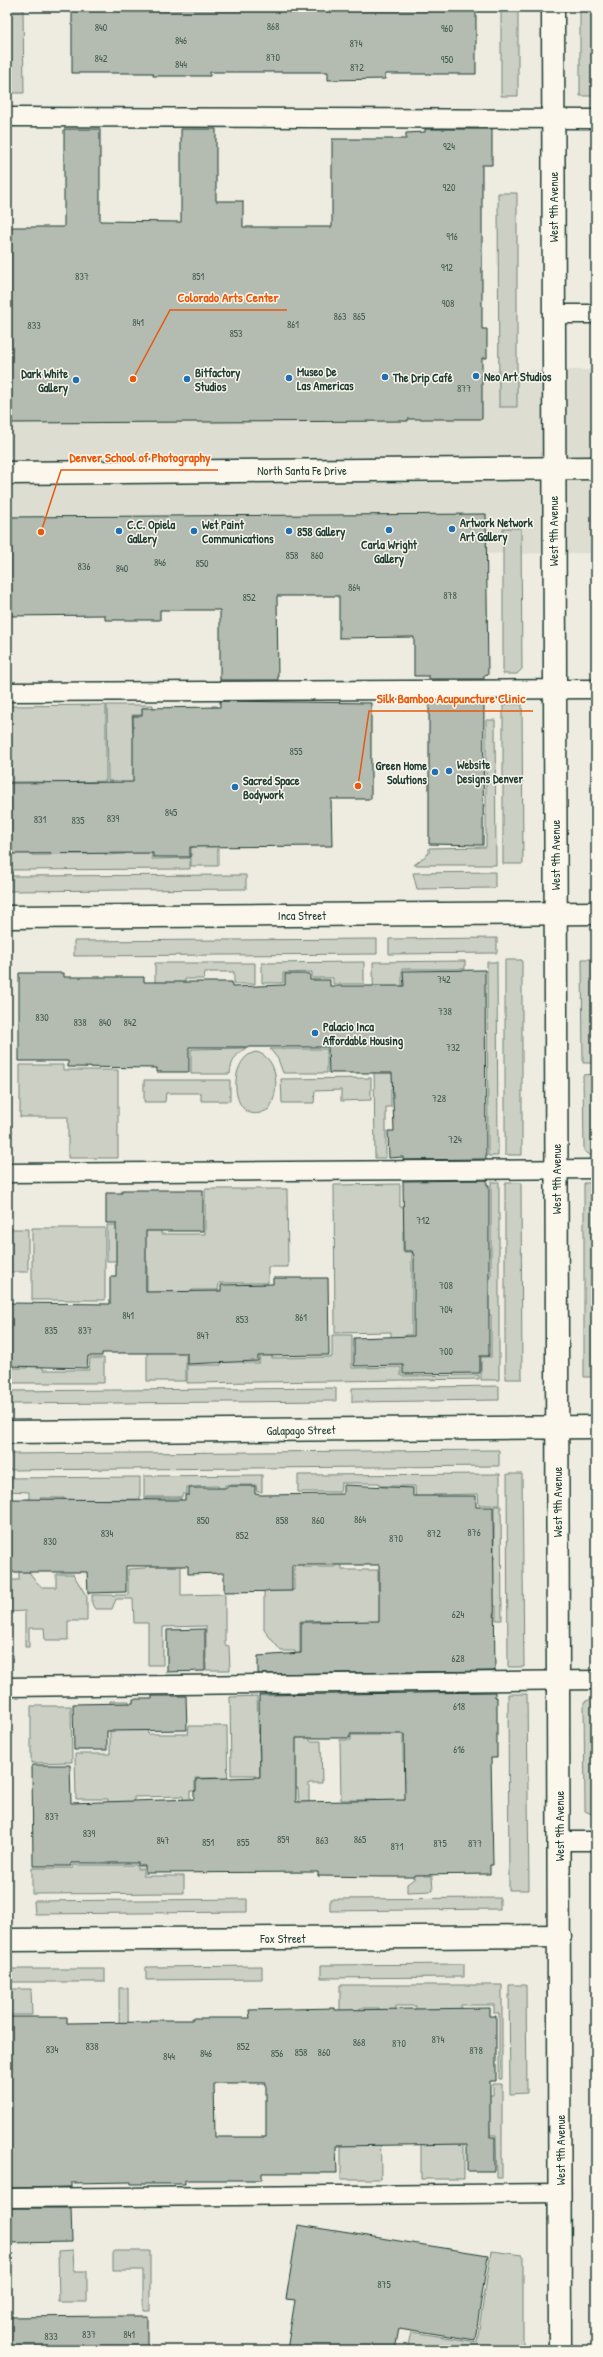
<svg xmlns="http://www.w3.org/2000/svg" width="603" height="2357" font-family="'Patrick Hand',sans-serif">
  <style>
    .built { fill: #ddddd2 }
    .green { fill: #cbcfc4; stroke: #75867c }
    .building { fill: #b4bbb0; stroke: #1f3d34; fill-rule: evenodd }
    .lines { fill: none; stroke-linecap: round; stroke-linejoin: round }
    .service-casing { stroke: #1f3d34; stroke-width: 21 }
    .minor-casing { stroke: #1f3d34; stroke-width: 25 }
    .tertiary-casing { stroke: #1f3d34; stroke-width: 25 }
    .secondary-casing { stroke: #1f3d34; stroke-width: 25 }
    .service { stroke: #fbf7ec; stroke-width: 18 }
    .minor { stroke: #fbf7ec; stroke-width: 22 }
    .tertiary { stroke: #fbf7ec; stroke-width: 22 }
    .secondary { stroke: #fbf7ec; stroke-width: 22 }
    .poi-dot { fill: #1f6fb2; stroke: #fbf7ec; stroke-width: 1.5 }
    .labels { text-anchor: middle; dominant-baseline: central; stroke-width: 3; stroke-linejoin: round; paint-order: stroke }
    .number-label { font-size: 10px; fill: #445c53 }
    .street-label { font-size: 12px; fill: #1f3d34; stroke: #fbf7ec }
    .poi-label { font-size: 12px; font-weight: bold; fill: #1f3d34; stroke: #fbf7ec; text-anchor: start }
    .leader { fill: none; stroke: #e8590c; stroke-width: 1.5 }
    .callout-dot { fill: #e8590c; stroke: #fbf7ec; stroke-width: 1.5 }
    .callout-label { font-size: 13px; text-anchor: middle; font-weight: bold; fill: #e8590c; stroke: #fbf7ec; stroke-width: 3; stroke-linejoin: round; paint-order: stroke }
  </style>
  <rect width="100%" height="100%" fill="#eeece1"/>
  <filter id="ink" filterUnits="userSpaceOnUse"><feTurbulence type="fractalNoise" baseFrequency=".025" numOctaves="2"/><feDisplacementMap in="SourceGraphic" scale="8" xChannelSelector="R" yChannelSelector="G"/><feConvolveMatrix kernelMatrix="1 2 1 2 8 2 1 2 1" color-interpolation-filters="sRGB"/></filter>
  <g filter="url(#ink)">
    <!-- built -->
    <path class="built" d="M596 370V553L7 557V372Z"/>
    <!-- green -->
    <path class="green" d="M7 7H23L24 93H7Z
      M501 7H518V96H501Z
      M580 7H596V96H580Z
      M498 193H517V407H499Z
      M503 528H521L522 669 517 674H503Z
      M503 704H522L523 864H503Z
      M106 705V781L76 782V794L46 792 45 782H7V706Z
      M107 705H153V715H132L133 733H152L211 741 212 706H217L218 866H191V847H194V777H163L112 790V781H108Z
      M486 720H495L496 865H414L429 853V848L486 847Z
      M126 845 151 846 152 859 190 858V869L7 870V854H11V846H32V855H51V846H69V854H89V846H105V855L125 854Z
      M495 872V888L417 889 413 873Z
      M246 875V889L7 891V876Z
      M497 938V953L389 954V939Z
      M377 939V954L74 956V941Z
      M582 959H596V1063H583Z
      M505 960H522V1155H505Z
      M465 961V969H402V1023L420 1087 391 1088V1107H386V1158H375L373 962Z
      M364 962V984H333V978H312V972L283 973V983H262V963Z
      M487 962H497L498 1156H488Z
      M155 963H255V984H234V972H205L204 979H185V985H155Z
      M246 1048C235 1055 231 1062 230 1074H191V1049Z
      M270 1049H327V1073H283L278 1059Z
      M256 1052C279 1057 280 1092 269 1109 230 1133 225 1057 256 1052Z
      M20 1065H63V1070H118V1158H68V1117H20Z
      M596 1074V1159L584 1151 583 1075Z
      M371 1078V1100L341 1101V1090L315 1091 314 1103H282L281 1079Z
      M144 1080H230V1101H201V1093H166L165 1102H144Z
      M491 1182H499V1380H481V1357H491V1315L481 1314V1277L491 1276Z
      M505 1183H521L522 1379H505Z
      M584 1183H596V1377H584Z
      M400 1184V1207H410V1231H403V1252H412V1335H406V1343L391 1364V1332L335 1333 334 1185Z
      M205 1189H287L288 1267H268V1283H219L218 1290H192V1305H186V1381H147V1261H107V1225H161V1234H205Z
      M32 1228H105V1300H32Z
      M7 1229H28V1272H7Z
      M272 1284V1358L332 1357V1335H352V1368L401 1367V1376L479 1375V1379L187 1383V1365H221V1359H242L243 1363H259Z
      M90 1358H104V1383H7V1368H27V1359H43V1370H89Z
      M499 1386V1400L352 1402V1388Z
      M336 1388V1401L7 1404V1391Z
      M499 1450V1466L7 1470V1454Z
      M500 1474V1505H479L478 1494 433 1495 434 1505H416L415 1486H379V1483H341L340 1492H298V1475Z
      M507 1474H522L524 1667H508Z
      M262 1475V1492H257L256 1485H225V1494H218V1486L187 1487V1494H182V1497H144V1476Z
      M140 1477V1499L70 1500 64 1508V1498H40V1509L29 1501V1492L7 1491V1478Z
      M145 1498H181V1595L225 1594V1645L229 1646 230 1670H206V1626L163 1627V1665H148V1623H134L133 1599H116L112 1609H95L92 1604V1595H128V1569L146 1568Z
      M494 1506H501L502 1620H496V1606H489L455 1559H494Z
      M335 1545H341L342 1570H378V1590H381V1666L337 1636V1620L300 1621V1667H295V1651H281L264 1630V1591L294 1590V1559H303V1567H336Z
      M19 1571H28L41 1587H56V1574H73L87 1597V1621H68V1640H45L44 1628H29V1647H25V1611L7 1612V1580H19Z
      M508 1694H527L529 1890H509Z
      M257 1696 262 1817H256L255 1775H231L230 1697Z
      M596 1697V1816L585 1811 584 1702Z
      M110 1701H129L130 1730H147L148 1734H188L189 1726H227L228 1817H218L217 1778H195V1791H190V1816H183V1796L134 1797 135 1862 108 1863V1799H76L75 1754H110Z
      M31 1706H71L72 1762 31 1763Z
      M282 1728H310V1741H321L322 1783H309V1803H299L298 1788H264Z
      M379 1732H403V1762L416 1761 417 1803H377V1800H341L340 1740H351V1735H379Z
      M73 1865H137V1869H143V1876H184V1893L32 1894V1868H73Z
      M423 1866 424 1876H432L433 1891 407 1892V1884L415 1878V1869Z
      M500 1898V1909L330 1911V1899Z
      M247 1899V1912L35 1914 34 1901Z
      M464 1964V1977L321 1978V1965Z
      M262 1966V1979L146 1980V1967Z
      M7 1969H105V1982H7Z
      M340 1985H502V2079H499V2013H494V2005H461V2015L416 2016V2006H396L395 2018 379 2017 378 2008H360L359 2018H340Z
      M509 1985H526L527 2093 510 2094Z
      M119 1988H128L129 2152H120Z
      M7 1989H31L32 2015H7Z
      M493 2084H502V2178H497L496 2135H464V2179H421V2104L459 2095H493Z
      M341 2096H380L381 2179H341Z
      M73 2250 74 2271H87V2302H59L58 2251Z
      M113 2251H150V2311H143V2270H113Z
      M491 2251 523 2255V2350H407L411 2332 477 2342Z"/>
    <!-- building -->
    <path class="building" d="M72 7H476V74H385V79L328 80V72H210V76H153V73H72Z
      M64 129H100V221L181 222V129H216V201H243V227H332V139H406V133L425 132V129H492V165H482V329H487V358H482V419H408V421L7 423V227H64Z
      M486 514 488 675 484 676V679H429V676H414V637L339 638V596H277L278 680H220V610H160V620H105V615L7 616V517Z
      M429 700H484L483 845 429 844Z
      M220 701 371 703V799H331L332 846 190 847V857H153V853L7 854V783L133 782V716H142V708L220 707Z
      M485 970 486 1159 403 1160V1157L389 1158 388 1131H394L392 1073H329L328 1047H189V1072H157V1068L68 1067V1061H19V973H64V977H144V982H232V987L285 985V974H310V980H330V986H404L403 971Z
      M487 1180V1185H489V1356H480V1373L403 1374V1365L354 1366V1338L414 1336V1256L412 1251H404L403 1181Z
      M122 1190H203V1231H146V1292L221 1291V1285L273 1284V1278H328L329 1355 258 1356V1361L187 1364V1353H102V1356H88L87 1368 7 1366V1303L110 1304V1277H116V1223H106V1193H122Z
      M343 1485 413 1488V1496H476V1507H493L495 1671 258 1674V1656L301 1653V1622L379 1621V1565H292V1591L224 1592V1573L188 1574V1566H126V1592L88 1593 87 1572H7V1499L185 1500V1495H189V1488H227V1486H255V1494L261 1495 343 1494Z
      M205 1629V1671L167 1672V1630Z
      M495 1692V1697H497V1758H491L493 1865H490V1874L414 1875V1877H382L318 1876V1872L145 1873V1866H138V1863H71V1866H33L32 1765H70L71 1803 194 1799V1791H196V1779L260 1777 259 1695ZM350 1734H404L405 1800 296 1802V1738H350Z
      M152 1696H186L187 1730 107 1731V1750H74L73 1704 133 1703V1699H152Z
      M335 2008V2010L490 2008V2016H496V2081H490V2137H495V2171H467V2144L336 2146 337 2173H262V2180H185V2184H131V2182L71 2183V2187L7 2188V2017H67V2023L150 2022V2020H192V2018H250L249 2010ZM214 2083H266V2137H215Z
      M7 2208H71L72 2242 7 2243Z
      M298 2225 488 2255 475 2340 399 2328 395 2350H287L295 2300 286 2299Z
      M119 2316H147V2350H7V2317Z"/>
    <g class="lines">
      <defs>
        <path id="service" d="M7 117 596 119
          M553 314H596
          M7 692 596 689
          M7 1173 596 1169
          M7 1687 596 1680
          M559 1841H596
          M7 2198 561 2193"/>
        <path id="minor" d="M7 917 596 913
          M7 1940 560 1936"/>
        <path id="tertiary" d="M553 7 560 2350
          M7 1432 596 1427"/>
        <path id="secondary" d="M7 473 596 468"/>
      </defs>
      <!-- service casing -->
      <use href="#service" class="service-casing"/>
      <!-- minor casing -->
      <use href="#minor" class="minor-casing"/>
      <!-- tertiary casing -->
      <use href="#tertiary" class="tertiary-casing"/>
      <!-- secondary casing -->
      <use href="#secondary" class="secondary-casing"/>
      <!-- service -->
      <use href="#service" class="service"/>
      <!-- minor -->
      <use href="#minor" class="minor"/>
      <!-- tertiary -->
      <use href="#tertiary" class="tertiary"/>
      <!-- secondary -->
      <use href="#secondary" class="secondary"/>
    </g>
  </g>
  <!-- markers -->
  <g class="poi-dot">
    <circle cx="476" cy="376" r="4"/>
    <circle cx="385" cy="377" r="4"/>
    <circle cx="289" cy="378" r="4"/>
    <circle cx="187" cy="379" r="4"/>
    <circle cx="76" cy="380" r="4"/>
    <circle cx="452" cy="529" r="4"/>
    <circle cx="389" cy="530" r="4"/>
    <circle cx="119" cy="531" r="4"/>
    <circle cx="194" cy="531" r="4"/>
    <circle cx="289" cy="531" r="4"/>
    <circle cx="449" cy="771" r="4"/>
    <circle cx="435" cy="772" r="4"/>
    <circle cx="235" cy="787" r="4"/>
    <circle cx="315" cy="1033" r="4"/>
  </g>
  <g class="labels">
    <!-- number labels -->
    <g class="number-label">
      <text x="273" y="26">868</text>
      <text x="101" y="27">840</text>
      <text x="447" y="28">960</text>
      <text x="181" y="40">846</text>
      <text x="356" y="43">874</text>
      <text x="273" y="57">870</text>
      <text x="101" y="58">842</text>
      <text x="447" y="59">950</text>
      <text x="181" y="64">844</text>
      <text x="357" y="67">872</text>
      <text x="449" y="146">924</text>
      <text x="449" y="187">920</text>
      <text x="452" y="236">916</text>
      <text x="447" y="267">912</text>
      <text x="82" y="276">837</text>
      <text x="198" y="276">851</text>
      <text x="448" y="303">908</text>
      <text x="340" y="316">863</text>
      <text x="359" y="316">865</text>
      <text x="138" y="322">841</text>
      <text x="293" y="324">861</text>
      <text x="34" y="325">833</text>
      <text x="236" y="333">853</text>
      <text x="464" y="388">877</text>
      <text x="292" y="555">858</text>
      <text x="317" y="555">860</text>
      <text x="160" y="562">846</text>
      <text x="202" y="563">850</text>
      <text x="84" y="566">836</text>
      <text x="122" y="568">840</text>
      <text x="354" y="587">864</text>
      <text x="450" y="595">878</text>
      <text x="249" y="597">852</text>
      <text x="296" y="751">855</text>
      <text x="171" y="812">845</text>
      <text x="113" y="818">839</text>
      <text x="40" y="819">831</text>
      <text x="78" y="820">835</text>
      <text x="444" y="979">742</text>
      <text x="445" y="1011">738</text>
      <text x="42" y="1017">830</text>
      <text x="80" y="1022">838</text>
      <text x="105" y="1022">840</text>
      <text x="130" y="1022">842</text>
      <text x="453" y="1047">732</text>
      <text x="439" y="1098">728</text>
      <text x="455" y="1139">724</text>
      <text x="423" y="1220">712</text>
      <text x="446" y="1285">708</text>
      <text x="446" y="1309">704</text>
      <text x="128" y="1315">841</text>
      <text x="301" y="1317">861</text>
      <text x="242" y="1319">853</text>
      <text x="51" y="1330">835</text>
      <text x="85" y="1330">837</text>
      <text x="203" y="1335">847</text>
      <text x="446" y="1351">700</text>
      <text x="360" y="1519">864</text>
      <text x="203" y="1520">850</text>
      <text x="282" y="1520">858</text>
      <text x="318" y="1520">860</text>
      <text x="474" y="1532">876</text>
      <text x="107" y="1533">834</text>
      <text x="434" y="1533">872</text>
      <text x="242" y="1535">852</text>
      <text x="396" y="1538">870</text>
      <text x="50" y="1541">830</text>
      <text x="458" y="1614">624</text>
      <text x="458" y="1658">628</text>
      <text x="459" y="1706">618</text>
      <text x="459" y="1749">616</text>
      <text x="52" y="1816">837</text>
      <text x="89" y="1833">839</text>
      <text x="283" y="1839">859</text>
      <text x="360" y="1839">865</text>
      <text x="163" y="1840">847</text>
      <text x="322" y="1840">863</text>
      <text x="208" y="1842">851</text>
      <text x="243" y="1842">855</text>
      <text x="440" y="1843">875</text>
      <text x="475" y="1843">877</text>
      <text x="397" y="1846">871</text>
      <text x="438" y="2039">874</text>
      <text x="359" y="2042">868</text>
      <text x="399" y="2043">870</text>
      <text x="92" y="2046">838</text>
      <text x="243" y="2046">852</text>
      <text x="52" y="2049">834</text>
      <text x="476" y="2050">878</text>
      <text x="301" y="2052">858</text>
      <text x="324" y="2052">860</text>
      <text x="206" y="2053">846</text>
      <text x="277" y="2053">856</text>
      <text x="169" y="2056">844</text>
      <text x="384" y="2284">875</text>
      <text x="89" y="2334">837</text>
      <text x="129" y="2334">841</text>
      <text x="51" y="2336">833</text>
    </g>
    <!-- street labels -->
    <g class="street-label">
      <text transform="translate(553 207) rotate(-90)">West 9th Avenue</text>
      <text x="302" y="470">North Santa Fe Drive</text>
      <text transform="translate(553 531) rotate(-90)">West 9th Avenue</text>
      <text transform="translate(555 855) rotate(-90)">West 9th Avenue</text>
      <text x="302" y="915">Inca Street</text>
      <text transform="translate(556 1179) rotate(-90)">West 9th Avenue</text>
      <text transform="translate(301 1430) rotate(-1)">Galapago Street</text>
      <text transform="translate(557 1502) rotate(-90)">West 9th Avenue</text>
      <text transform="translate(559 1826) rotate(-90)">West 9th Avenue</text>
      <text x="283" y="1938">Fox Street</text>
      <text transform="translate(560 2150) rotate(-90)">West 9th Avenue</text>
    </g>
    <!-- poi labels -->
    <g class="poi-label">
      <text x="297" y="371">Museo De<tspan x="297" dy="14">Las Americas</tspan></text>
      <text x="195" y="372">Bitfactory<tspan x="195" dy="14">Studios</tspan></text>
      <text x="68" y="373" text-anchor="end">Dark White<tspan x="68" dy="14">Gallery</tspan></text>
      <text x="484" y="376">Neo Art Studios</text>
      <text x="393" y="377">The Drip Café</text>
      <text x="460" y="522">Artwork Network<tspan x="460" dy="14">Art Gallery</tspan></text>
      <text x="127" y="524">C.C. Opiela<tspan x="127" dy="14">Gallery</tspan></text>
      <text x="202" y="524">Wet Paint<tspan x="202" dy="14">Communications</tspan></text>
      <text x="297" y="531">858 Gallery</text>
      <text x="389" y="544" text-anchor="middle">Carla Wright<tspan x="389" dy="14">Gallery</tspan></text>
      <text x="457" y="764">Website<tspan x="457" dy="14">Designs Denver</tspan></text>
      <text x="427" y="765" text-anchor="end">Green Home<tspan x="427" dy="14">Solutions</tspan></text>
      <text x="243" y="780">Sacred Space<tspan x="243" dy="14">Bodywork</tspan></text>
      <text x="323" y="1026">Palacio Inca<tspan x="323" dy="14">Affordable Housing</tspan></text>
    </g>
  </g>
  <!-- callouts -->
  <path class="leader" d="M133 379L170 310H287M41 532L61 470H218M358 786L369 711H533"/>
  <g class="callout-dot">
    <circle cx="133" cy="379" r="4"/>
    <circle cx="41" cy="532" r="4"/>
    <circle cx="358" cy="786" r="4"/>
  </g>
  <g class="callout-label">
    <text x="228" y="302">Colorado Arts Center</text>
    <text x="140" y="462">Denver School of Photography</text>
    <text x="451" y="703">Silk Bamboo Acupuncture Clinic</text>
  </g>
  <!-- margin -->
  <rect width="603" height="2357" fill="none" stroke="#fbf7ec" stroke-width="24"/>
  <rect x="12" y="12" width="579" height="2333" fill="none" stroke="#1f3d34" stroke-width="1.5" filter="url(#ink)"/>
</svg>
